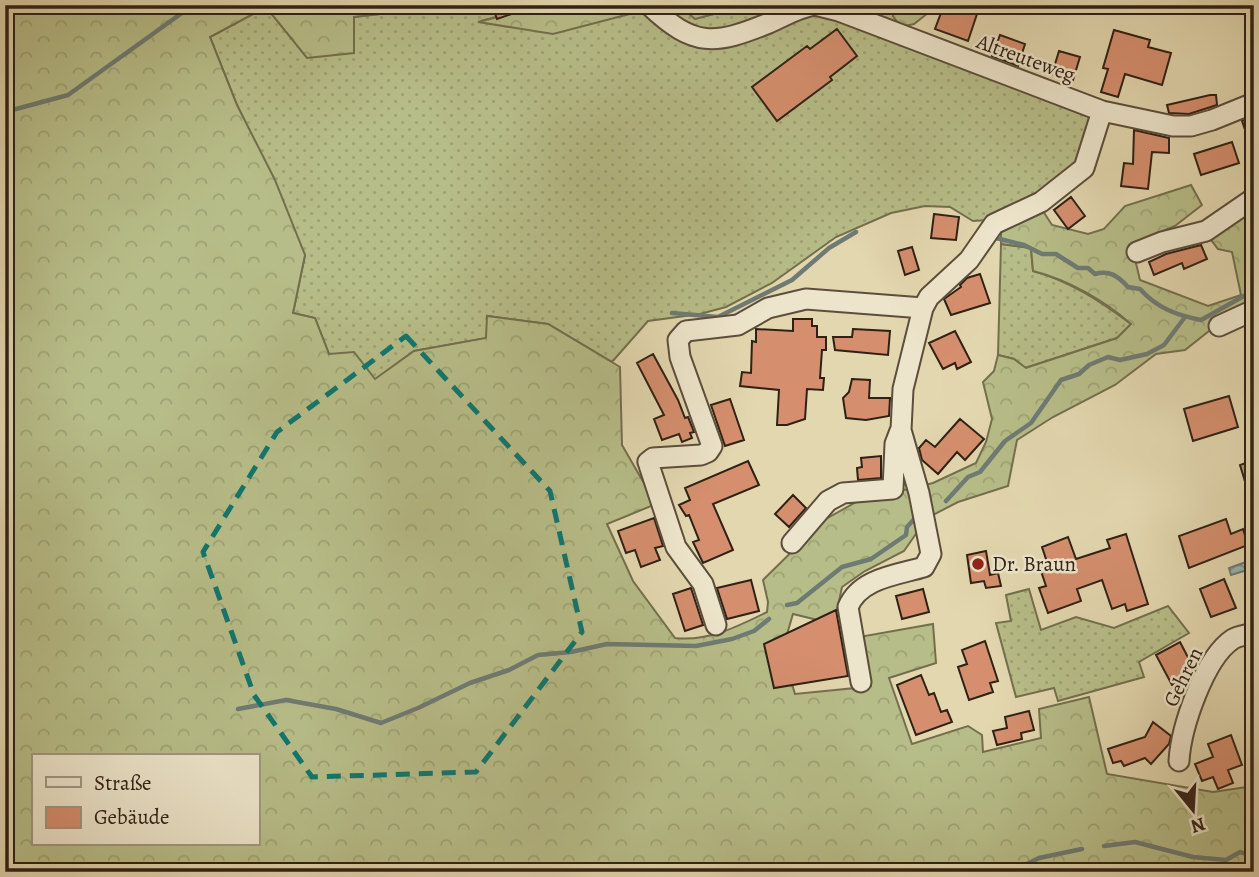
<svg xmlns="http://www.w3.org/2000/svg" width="1259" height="877" font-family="Alegreya,serif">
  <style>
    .grass { fill: url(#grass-dots); stroke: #736f4e; stroke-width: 2 }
    .forest { fill: url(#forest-crowns); stroke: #736f4e; stroke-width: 2; fill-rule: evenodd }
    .water { fill: url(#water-waves); stroke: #6e7b74; stroke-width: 2 }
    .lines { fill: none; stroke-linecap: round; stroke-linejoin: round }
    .stream { stroke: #6e7b74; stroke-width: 4.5 }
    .building { fill: #d58f6e; stroke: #2f2115; stroke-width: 2 }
    .minor-casing { stroke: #5c4e3c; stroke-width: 23 }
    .minor { stroke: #ede5cb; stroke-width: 19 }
    .marked { fill: none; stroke: #0f766e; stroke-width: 5; stroke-dasharray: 14 9; stroke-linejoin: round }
    .poi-dot { fill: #8f2418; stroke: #ede5cb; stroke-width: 2.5 }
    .labels { text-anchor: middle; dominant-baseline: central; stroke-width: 5; stroke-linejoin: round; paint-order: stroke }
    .street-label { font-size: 21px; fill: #2f2115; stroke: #ede5cb }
    .poi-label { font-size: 21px; fill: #2f2115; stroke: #ede5cb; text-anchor: start }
  </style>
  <defs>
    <pattern id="grass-dots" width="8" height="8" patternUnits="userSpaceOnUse" patternTransform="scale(1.75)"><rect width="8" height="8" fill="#b7bd88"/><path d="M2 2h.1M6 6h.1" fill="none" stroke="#9ea274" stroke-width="1.8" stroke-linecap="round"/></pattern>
    <pattern id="forest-crowns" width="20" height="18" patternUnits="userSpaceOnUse" patternTransform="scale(1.75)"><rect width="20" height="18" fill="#b7bd88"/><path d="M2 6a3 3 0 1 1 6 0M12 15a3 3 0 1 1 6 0" fill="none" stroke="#9ea274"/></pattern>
    <pattern id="water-waves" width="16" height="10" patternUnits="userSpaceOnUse" patternTransform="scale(1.75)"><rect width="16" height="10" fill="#98b7b4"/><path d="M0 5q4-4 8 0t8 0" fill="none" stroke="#7c9491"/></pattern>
  </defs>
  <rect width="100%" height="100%" fill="#e3d7af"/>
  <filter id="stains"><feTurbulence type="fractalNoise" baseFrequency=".00286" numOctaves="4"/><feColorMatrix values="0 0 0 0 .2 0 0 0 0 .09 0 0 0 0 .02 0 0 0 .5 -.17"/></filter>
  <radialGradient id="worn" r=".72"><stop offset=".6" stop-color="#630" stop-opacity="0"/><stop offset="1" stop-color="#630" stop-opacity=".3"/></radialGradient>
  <!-- grass -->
  <path class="grass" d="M459 5H532V8L481 21 641 10 638 5H679L695 19 717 13 724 5H894L893 16 901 27 1094 114 1080 163 1036 200 989 220 973 221 950 207 925 206 891 213 836 237 772 283 726 307 700 314 648 321 612 362 548 324 487 316V338L414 351 375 380 329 354 315 318 293 313 305 255 237 105 210 37 266 7 353 17Z
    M1001 244 1031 248 1033 271C1070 281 1101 302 1131 324L1117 338 1025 368 1014 359 998 355Z
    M1029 589 1041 630 1076 617 1114 628 1168 606 1189 633 1139 662 1144 677 1058 701 1054 688 1016 697 996 623 1011 621 1006 595Z"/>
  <!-- forest -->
  <path class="forest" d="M5 5H459L354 17V53L307 58 266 7 210 37 237 105 275 180 305 255 293 313 315 318 329 354 354 352 375 379 414 351 486 338 487 316 548 324 620 367 622 445 656 504 607 524 633 581 675 638C707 642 739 626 767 612L768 602 763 580 824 520 858 501 933 483 976 463 986 442 992 419 983 382 994 371 998 355 1014 359 1026 368 1117 338 1131 324C1104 300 1068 280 1033 271L1031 248 1001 244V228L1041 208 1052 225 1088 234 1104 229 1125 206 1191 185 1202 205 1175 226 1136 242 1135 259 1140 280 1208 306 1241 295 1232 252 1218 249 1208 236 1242 214 1254 218V309L1223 320 1185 350 1156 354 1115 385 1053 417 1017 440 1008 486 958 502 927 518 904 551 865 571 842 587 834 624 793 614 782 651 795 694 855 688 859 637 933 624 936 663 889 678 912 744 968 726 982 735 983 752 1041 738 1039 709 1089 697 1107 774 1213 792 1254 786V872H5ZM33 756H257V844H33Z
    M532 5H638L641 11 553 34 478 22 532 8Z
    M679 5H724L717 13 695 19Z
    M894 5H938L914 24 901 27 893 16Z"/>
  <!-- water -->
  <path class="water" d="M1254 559V568L1231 575 1229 568Z"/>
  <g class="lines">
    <!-- stream -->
    <path class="stream" d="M5 112 68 95 193 5
      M996 238 1024 245 1042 254H1056L1078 268H1088L1095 274C1110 270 1118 276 1128 287L1140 289C1157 308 1176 315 1201 320L1251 292 1254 286
      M672 313 718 317 792 280 829 248 856 232
      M946 501 968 477 980 472 1005 441 1031 423 1061 380 1079 374 1089 365 1108 357 1120 360 1147 354 1164 345 1185 317
      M787 605 797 603 842 567 871 559 906 535 907 527 917 516
      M238 709 286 700 336 709 381 723 418 708 470 683 509 670 538 655 571 652 607 644 696 646 732 639 754 631 769 619
      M1104 846 1135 842 1193 857 1226 860 1240 852 1254 856
      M5 864 12 872
      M1023 866 1039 858 1082 849"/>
  </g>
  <!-- building -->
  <path class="building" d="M492 5H532V7L497 19Z
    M944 5H980L968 41 935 29Z
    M837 29 857 56 830 77 832 80 777 121 752 87 807 46 810 49Z
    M1114 30 1150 40 1148 47 1171 53 1162 85 1125 74 1118 97 1101 92 1108 69 1103 68Z
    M1000 35 1025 44 1018 66 992 56Z
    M1059 51 1080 57 1073 80 1052 74Z
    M1210 95H1216L1217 105 1189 114 1169 113 1167 105Z
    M1254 116V149H1252L1242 121Z
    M1134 130 1169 138V153L1152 152 1148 189 1121 186 1124 163 1133 164Z
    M1232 142 1239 163 1201 175 1194 154Z
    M1071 197 1085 216 1068 229 1054 210Z
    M934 214 959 217 956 240 931 238Z
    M1201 245 1207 259 1184 269 1182 263 1154 275 1149 262 1166 254Z
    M912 247 919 270 905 275 898 251Z
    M980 274 990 303 951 315 944 299 961 287 960 285 967 278Z
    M793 319H812V326H817V337H826V350H822L820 378H824L823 390 807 389 805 419 787 425H777L779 390 740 386 742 372 751 373 752 341 756 342V329L793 331Z
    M853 329 890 331 888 355 835 350 833 337H852Z
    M955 331 971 362 957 369 955 363 943 369 929 343Z
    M653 354 678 400 685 418 688 417 694 432 690 433 692 438 682 442 679 434 662 440 654 419 664 415 637 363Z
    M852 379 870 380 869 398H890L889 416 866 420 846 418 843 398 849 392Z
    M1229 396 1238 427 1193 441 1184 409Z
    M730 399 744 440 725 446 711 405Z
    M960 419 984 439 965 460 957 452 938 474 922 460 919 448 926 440 935 447Z
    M881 456V478L858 480 857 468 862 467 861 458Z
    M1254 460V501H1251L1240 465Z
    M748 461 759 485 713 504 733 550 703 563 693 542 699 540 689 515 686 516 679 505 690 500 685 488Z
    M793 495 806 508 789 527 775 514Z
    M654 518 663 546 655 548 660 560 641 567 635 550 626 553 618 531Z
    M1226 519 1231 534 1243 529 1248 545 1189 568 1179 536Z
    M1126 534 1148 604 1127 611 1125 604 1112 609 1102 580 1077 589 1081 601 1048 613 1039 588 1046 586 1040 568 1048 565 1042 547 1068 537 1076 559 1110 548 1107 540Z
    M986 551 990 575 998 573 1001 586 986 588 984 581 971 583 967 555Z
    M1224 579 1236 608 1211 617 1200 589Z
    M751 580 759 611 727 619 717 588Z
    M691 588 703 625 685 631 673 594Z
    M923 589 929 612 902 619 896 596Z
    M836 610 848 676 774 688 764 644Z
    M985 641 998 681 990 683 993 692 969 700 958 667 967 664 962 650Z
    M1180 642 1194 669 1191 675 1172 685 1156 655Z
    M921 675 929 695 934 693 941 712 947 710 952 722 916 735 897 685Z
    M1029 711 1034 730 1021 733 1022 739 997 745 993 731 1007 728 1005 717Z
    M1153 722 1171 736 1169 744 1151 764 1145 758 1124 766 1121 761 1113 763 1108 749 1145 737Z
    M1231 735 1242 765 1228 770 1233 783 1218 789 1213 777 1202 781 1195 764 1213 757 1208 744Z"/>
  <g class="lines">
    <defs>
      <path id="minor" d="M649 5C694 48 715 45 769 23 785 16 797 8 815 5
        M815 5 839 11 1102 111 1173 126H1191L1212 120 1254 103
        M1137 252 1162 242 1206 231 1254 198
        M1219 326 1254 310
        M792 543 828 501 843 493 893 489 895 444 900 431
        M716 625 703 584 676 547 648 462 653 458 701 455 708 452 712 446 680 357 678 340 686 331 738 325 768 308 806 299 923 308
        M861 682 848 607C860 578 897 575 924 567L931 554 919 493 901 430 903 389 923 308 929 297 969 260 994 224 1041 202 1084 168 1102 111
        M1179 761C1181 728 1204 658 1233 639 1238 636 1247 635 1254 633"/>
    </defs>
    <!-- minor casing -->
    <use href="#minor" class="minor-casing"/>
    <!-- minor -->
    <use href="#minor" class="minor"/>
  </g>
  <!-- marked area -->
  <path class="marked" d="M406 336 550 491 582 632 476 772 312 777 254 695 203 552 277 432Z"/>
  <!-- markers -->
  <circle class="poi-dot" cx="978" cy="564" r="7"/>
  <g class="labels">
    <!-- street labels -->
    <g class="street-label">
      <text transform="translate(1026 58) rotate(20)">Altreuteweg</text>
      <text transform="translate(1183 677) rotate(-64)">Gehren</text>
    </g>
    <!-- poi labels -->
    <g class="poi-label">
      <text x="992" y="564">Dr. Braun</text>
    </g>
  </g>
  <!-- margin -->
  <rect width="1259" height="877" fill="none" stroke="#e3d7af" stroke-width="28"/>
  <rect x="7" y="7" width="1245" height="863" fill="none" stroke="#2f2115" stroke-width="3.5"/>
  <rect x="14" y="14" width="1231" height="849" fill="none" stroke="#2f2115" stroke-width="2"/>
  <!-- legend -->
  <rect x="32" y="754" width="228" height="91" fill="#ede5cb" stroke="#a19782" stroke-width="2"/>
  <rect x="46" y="777" width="35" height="10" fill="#ede5cb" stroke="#a19782" stroke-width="2"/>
  <text x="94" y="790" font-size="21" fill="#2f2115">Straße</text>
  <rect x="46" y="807" width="35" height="21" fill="#d58f6e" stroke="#a19782" stroke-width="2"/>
  <text x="94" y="824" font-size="21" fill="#2f2115">Gebäude</text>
  <!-- north arrow -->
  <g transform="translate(1193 810) rotate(162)" stroke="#ede5cb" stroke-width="5" paint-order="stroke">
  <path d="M0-5L12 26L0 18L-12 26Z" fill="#2f2115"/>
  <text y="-10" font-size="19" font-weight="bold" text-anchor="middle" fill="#2f2115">N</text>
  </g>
  <rect width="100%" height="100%" filter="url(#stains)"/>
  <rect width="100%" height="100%" fill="url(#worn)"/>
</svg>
